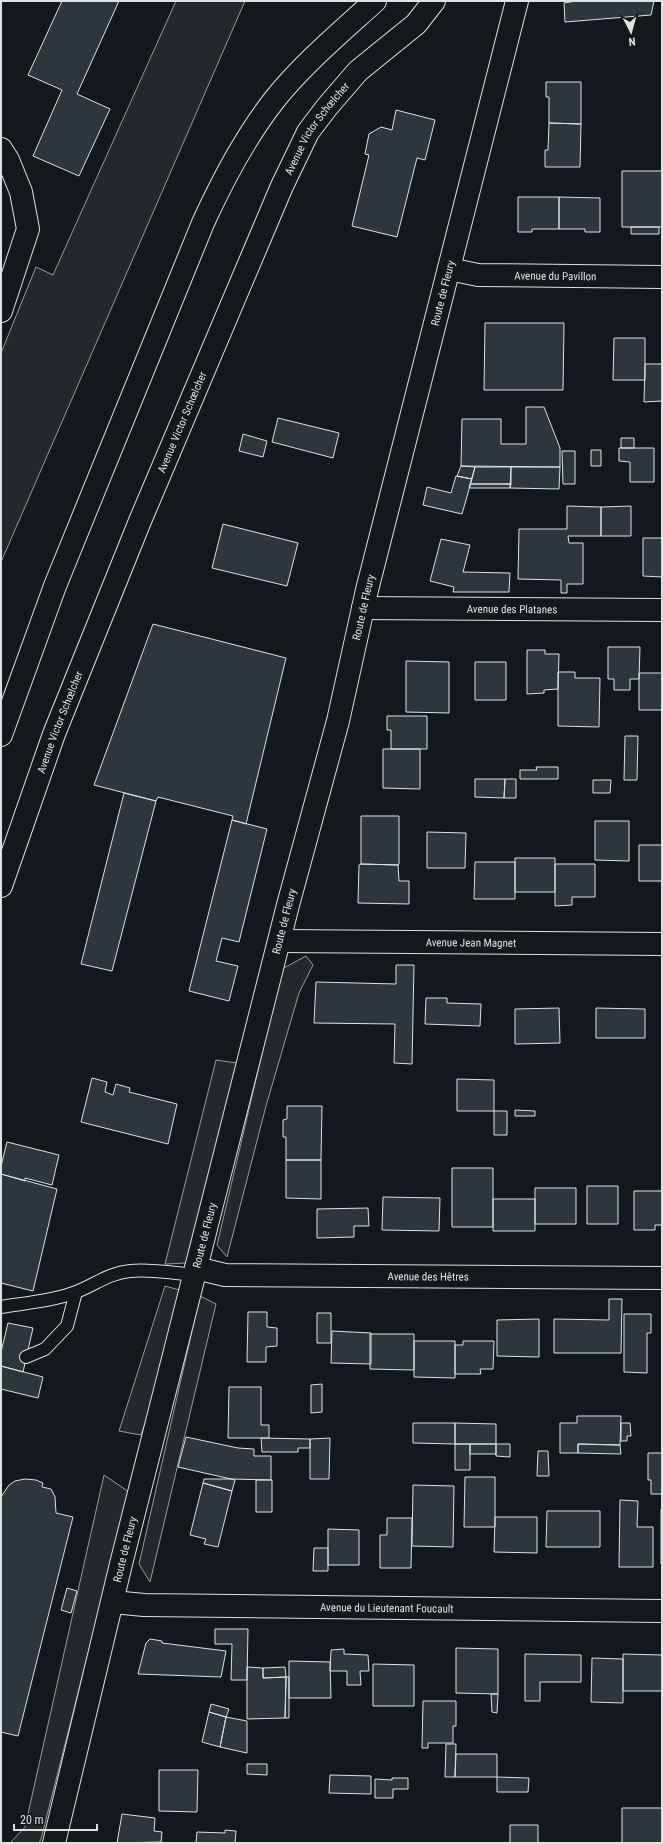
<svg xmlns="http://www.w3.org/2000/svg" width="663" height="1844" font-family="'Roboto Condensed',sans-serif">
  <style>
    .parking { fill: #24282b; stroke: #939e99 }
    .building { fill: #2c363c; stroke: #d8e6dc }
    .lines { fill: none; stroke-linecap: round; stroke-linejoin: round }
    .service-casing { stroke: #d8e6dc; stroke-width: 14 }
    .minor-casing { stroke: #d8e6dc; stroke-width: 24 }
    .primary-casing { stroke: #d8e6dc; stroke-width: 24 }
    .service { stroke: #14181c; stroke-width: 12 }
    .minor { stroke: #14181c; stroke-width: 22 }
    .primary { stroke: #14181c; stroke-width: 22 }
    .labels { text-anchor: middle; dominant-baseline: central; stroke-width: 3; stroke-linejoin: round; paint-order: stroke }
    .street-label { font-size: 11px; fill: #d8e6dc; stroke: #14181c }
  </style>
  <rect width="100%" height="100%" fill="#14181c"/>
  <!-- parking -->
  <path class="parking" d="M176 1H245L1 562V353L36 267 53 275Z
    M306 956 313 965 299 993 266 1106 227 1257 217 1245 282 969Z
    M216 1060 237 1063 187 1263 165 1264Z
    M165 1286 190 1293 141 1435 119 1431Z
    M200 1296 216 1304 150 1582 139 1564Z
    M104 1475 129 1492 41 1839 39 1843H10L25 1827Z"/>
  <!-- building -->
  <path class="building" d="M62 1H119L77 94 110 109 79 176 33 156 62 90 28 75Z
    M576 1H654L651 15 565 22 564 3Z
    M546 82H581V124L549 123V97H546Z
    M396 110 435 120 425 160 417 158 397 237 352 226 369 155 365 154 369 134 381 127 392 130Z
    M549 123 581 124 580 167H545V150H548Z
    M622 171H662V227H622Z
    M518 197H559V229H532V232H518Z
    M559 197 600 198V232H585V229H559Z
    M631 227H659V234H631Z
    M485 323H564L563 390H484Z
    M614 338H645V380H613Z
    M645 364H662V401L644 402Z
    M526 407H544L560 448V467L461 466 462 419H501V444H526Z
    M278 418 339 433 333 458 272 442Z
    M243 434 267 441 263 457 239 451Z
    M621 438H634V448H621Z
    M619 448H654V482H630V462L619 461Z
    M591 450H601V466H591Z
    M562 451H575V484H563Z
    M461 466 475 467 472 479 457 476Z
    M475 467H511V484H470Z
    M511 467H560L559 489 510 488Z
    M456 476 472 479 462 514 423 505 427 487 451 493Z
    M470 484H511L510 488H469Z
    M567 506 601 507V536H568L569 543H583V584H567V593H561V580L518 579 519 529H567Z
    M631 506V536H601V507Z
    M223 524 298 543 287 586 212 568Z
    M643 538H662V577L643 576Z
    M441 539 470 545 463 572 510 573 509 592H453L454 587 430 581Z
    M153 624 286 658 246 824 232 820 233 816 158 797 156 801 94 785Z
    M608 647H640L639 679H630V690H614V679H608Z
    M527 650H545V654H559L558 689 544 690V693L527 694Z
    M406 661 449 662V713L406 712Z
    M475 662H506V700H475Z
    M558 672H575V678H600L599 727 558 726Z
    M639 673H662V710H639Z
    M387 716H427V749H391V730H387Z
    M625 736H638L637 780H624Z
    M383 749H420V789L383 788Z
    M536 767H558V779H520V770H537Z
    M475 779H505L504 798 475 797Z
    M505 779H516V798H504Z
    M593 780H611L610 793H593Z
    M124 793 156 801 112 971 81 964Z
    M361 816H399V864L398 865 361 864Z
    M232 820 267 829 239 942 222 938 216 961 238 966 229 1001 189 991Z
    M595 821H629V861L595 860Z
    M427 832 466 833 465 868H427Z
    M639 845H662V881H639Z
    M515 858H555V892H515Z
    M475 862H515V899H474Z
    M361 864 398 865 399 881H409V904L358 903 359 865Z
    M555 864H595V897H572V905L555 906Z
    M396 965H414L412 1064 394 1063 395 1024 314 1023 316 982 396 984Z
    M426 998H447V1003L481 1004 480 1026 425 1024Z
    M559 1008 560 1043 515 1044V1009Z
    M596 1008 645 1009V1038H596Z
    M92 1078 107 1082 105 1092 113 1095 116 1084 130 1088 129 1092 177 1104 168 1144 81 1122Z
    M457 1079 494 1080V1111H457Z
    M287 1106H322L321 1160H286V1137H283V1120L287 1119Z
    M515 1110 535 1111V1116H515Z
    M494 1111H507V1135H494Z
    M7 1142 59 1155 52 1185 25 1178V1181L1 1174V1166Z
    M286 1160H321V1199L286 1198Z
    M452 1168H493V1227H452Z
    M1 1174 57 1189 33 1291 1 1283Z
    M587 1186H618V1224H587Z
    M535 1188H576V1224H535Z
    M634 1191H662V1225H655V1230H634Z
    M383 1197 440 1198 439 1231 382 1230Z
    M493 1199H535V1231H493Z
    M368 1208 369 1226H354V1237L317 1238V1209Z
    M609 1299H622L621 1353H554V1319L609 1320Z
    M248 1312H267V1327L277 1328V1346L266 1347V1362H247Z
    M317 1313H331V1343H317Z
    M624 1314H651V1333H647V1373L624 1372Z
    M539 1319V1357L497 1356V1320Z
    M8 1323 33 1328 23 1372 1 1366V1352Z
    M332 1331 371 1333V1364L331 1363Z
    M370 1334H414V1370L370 1369Z
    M414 1341H455V1378L414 1377Z
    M463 1341H494L493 1369H480L481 1374H455V1345H463Z
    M1 1366 43 1377 38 1398 1 1389Z
    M322 1384V1412L311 1413V1385Z
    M229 1387H261V1425H269V1438H228Z
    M577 1416H621L620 1445 578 1444V1453H560V1423H577Z
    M413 1423H455V1444L413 1443Z
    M455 1423 496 1424V1444H455Z
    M621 1423H630L631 1436H627V1441H621Z
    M186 1437 238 1448 254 1449V1456H271V1480L231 1479 178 1467Z
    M261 1438 310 1439V1448H298V1452H262Z
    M330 1438 329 1479H310V1439Z
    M455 1444H470V1470H455Z
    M470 1444H496V1454H470Z
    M496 1444H510V1457L496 1456Z
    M578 1444 620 1445 621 1454 578 1453Z
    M538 1451H548L549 1476H537Z
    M648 1453H662V1494H651V1480H648Z
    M465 1477H495V1527H464Z
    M25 1479 36 1480 43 1483 42 1487 51 1489 55 1497 56 1513 73 1517 18 1736 1 1732V1497L9 1485 15 1481Z
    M204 1479H231L235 1480 232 1491 203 1483Z
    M256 1480H272V1512H256Z
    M203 1483 232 1491 218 1547 204 1544 206 1539 190 1535Z
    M413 1485 454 1486 453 1547 412 1546Z
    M620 1500 638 1501 637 1527H653V1567H619Z
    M661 1509H662V1564H661Z
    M547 1511H600V1547H546Z
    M495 1517H537V1553L494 1552Z
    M387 1518H412L411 1568H380V1535H387Z
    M328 1529 359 1530V1565H328Z
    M314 1548H328V1571H313Z
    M67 1588 77 1591 71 1613 61 1610Z
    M215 1629H248L247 1680H231L232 1644H215Z
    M150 1639 162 1641V1643L226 1651 221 1677 138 1674 146 1643Z
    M456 1648 498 1649V1694L456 1693Z
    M344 1649V1654L368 1655 369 1671H360L361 1685H347V1671H330L331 1650Z
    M525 1654 581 1655V1682H540V1701H525Z
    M623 1654 662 1655V1691H623Z
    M592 1658 623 1659V1703L591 1702Z
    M289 1661 330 1662 331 1698H289Z
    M373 1664 414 1665V1706H373Z
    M247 1667 263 1668V1678L286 1677 285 1718 247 1719Z
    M285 1667 286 1677 263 1678V1668Z
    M286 1677H289V1718H285Z
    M491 1694H498L497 1713 492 1712Z
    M423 1701H456V1726H453V1743H428V1748H422Z
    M211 1704 229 1709 226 1717 209 1712Z
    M209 1712 226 1717 220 1747 202 1742Z
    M226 1717 247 1721V1753L220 1747Z
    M446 1744H456L455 1777H445Z
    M456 1754H497V1777H455Z
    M247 1764H267V1775L247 1774Z
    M159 1770H198L197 1812 159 1811Z
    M330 1775 371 1776V1794L329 1793Z
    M497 1777 529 1778 528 1792H497Z
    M392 1778H408V1789H393V1798H375V1779L392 1780Z
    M622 1808H662V1843H622Z
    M122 1814 155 1818 154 1831 162 1832 161 1842 117 1843Z
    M510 1825H538V1843H510Z
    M225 1830 236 1831 235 1843H196L197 1832 225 1833Z"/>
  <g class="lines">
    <defs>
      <path id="service" d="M1 1307C25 1303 53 1301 76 1292 95 1285 108 1273 130 1271 151 1269 173 1273 194 1275
        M26 1357 45 1349 67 1326 76 1292"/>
      <g id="minor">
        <path d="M1 149 8 160 21 192 28 229 1 311"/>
        <path id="s1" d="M449 269 478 275 662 277"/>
        <path id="s2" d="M363 608 662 610"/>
        <path id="s3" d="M280 941 662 944"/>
        <path id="s4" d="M196 1268 225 1275 662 1278"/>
        <path id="s5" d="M113 1602 144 1605 662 1611"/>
        <path id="s6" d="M54 1843 121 1564 288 905 338 721 367 590 517 1"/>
      </g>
      <g id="primary">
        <path d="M1 735 55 586 203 223C223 179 245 137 275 99 304 63 341 32 375 1"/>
        <path id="s7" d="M1 886 54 734 140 521 282 186 308 132 327 107 358 71 416 24 434 1"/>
      </g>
    </defs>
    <!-- service casing -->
    <use href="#service" class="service-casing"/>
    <!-- minor casing -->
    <use href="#minor" class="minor-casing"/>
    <!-- primary casing -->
    <use href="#primary" class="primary-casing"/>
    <!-- service -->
    <use href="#service" class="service"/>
    <!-- minor -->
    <use href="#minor" class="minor"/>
    <!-- primary -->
    <use href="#primary" class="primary"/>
  </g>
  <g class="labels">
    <!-- street labels -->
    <g class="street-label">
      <text stroke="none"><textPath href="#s7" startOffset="822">Avenue Victor Schœlcher</textPath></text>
      <text stroke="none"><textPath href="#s1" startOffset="107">Avenue du Pavillon</textPath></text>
      <text stroke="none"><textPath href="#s6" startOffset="1598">Route de Fleury</textPath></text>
      <text stroke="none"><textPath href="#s7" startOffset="498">Avenue Victor Schœlcher</textPath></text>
      <text stroke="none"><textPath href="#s6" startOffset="1274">Route de Fleury</textPath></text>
      <text stroke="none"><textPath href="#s2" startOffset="149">Avenue des Platanes</textPath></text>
      <text stroke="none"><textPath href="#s7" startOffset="174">Avenue Victor Schœlcher</textPath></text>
      <text stroke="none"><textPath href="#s6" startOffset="950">Route de Fleury</textPath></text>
      <text stroke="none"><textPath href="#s3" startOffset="191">Avenue Jean Magnet</textPath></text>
      <text stroke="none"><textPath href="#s6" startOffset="626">Route de Fleury</textPath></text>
      <text stroke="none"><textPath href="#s4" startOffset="233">Avenue des Hêtres</textPath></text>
      <text stroke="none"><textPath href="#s6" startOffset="302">Route de Fleury</textPath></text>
      <text stroke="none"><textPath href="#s5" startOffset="274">Avenue du Lieutenant Foucault</textPath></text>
    </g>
  </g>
  <!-- border -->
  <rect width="663" height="1844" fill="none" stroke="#d8e6dc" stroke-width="4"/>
  <!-- north arrow -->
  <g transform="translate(631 32) rotate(174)" stroke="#14181c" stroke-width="3" paint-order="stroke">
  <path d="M0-3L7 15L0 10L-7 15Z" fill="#d8e6dc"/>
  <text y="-6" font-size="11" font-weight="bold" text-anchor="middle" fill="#d8e6dc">N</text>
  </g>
  <!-- scale -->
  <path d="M14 1824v6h83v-6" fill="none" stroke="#d8e6dc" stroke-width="2"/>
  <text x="20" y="1824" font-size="12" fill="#d8e6dc" stroke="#14181c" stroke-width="3" paint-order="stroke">20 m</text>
</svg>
